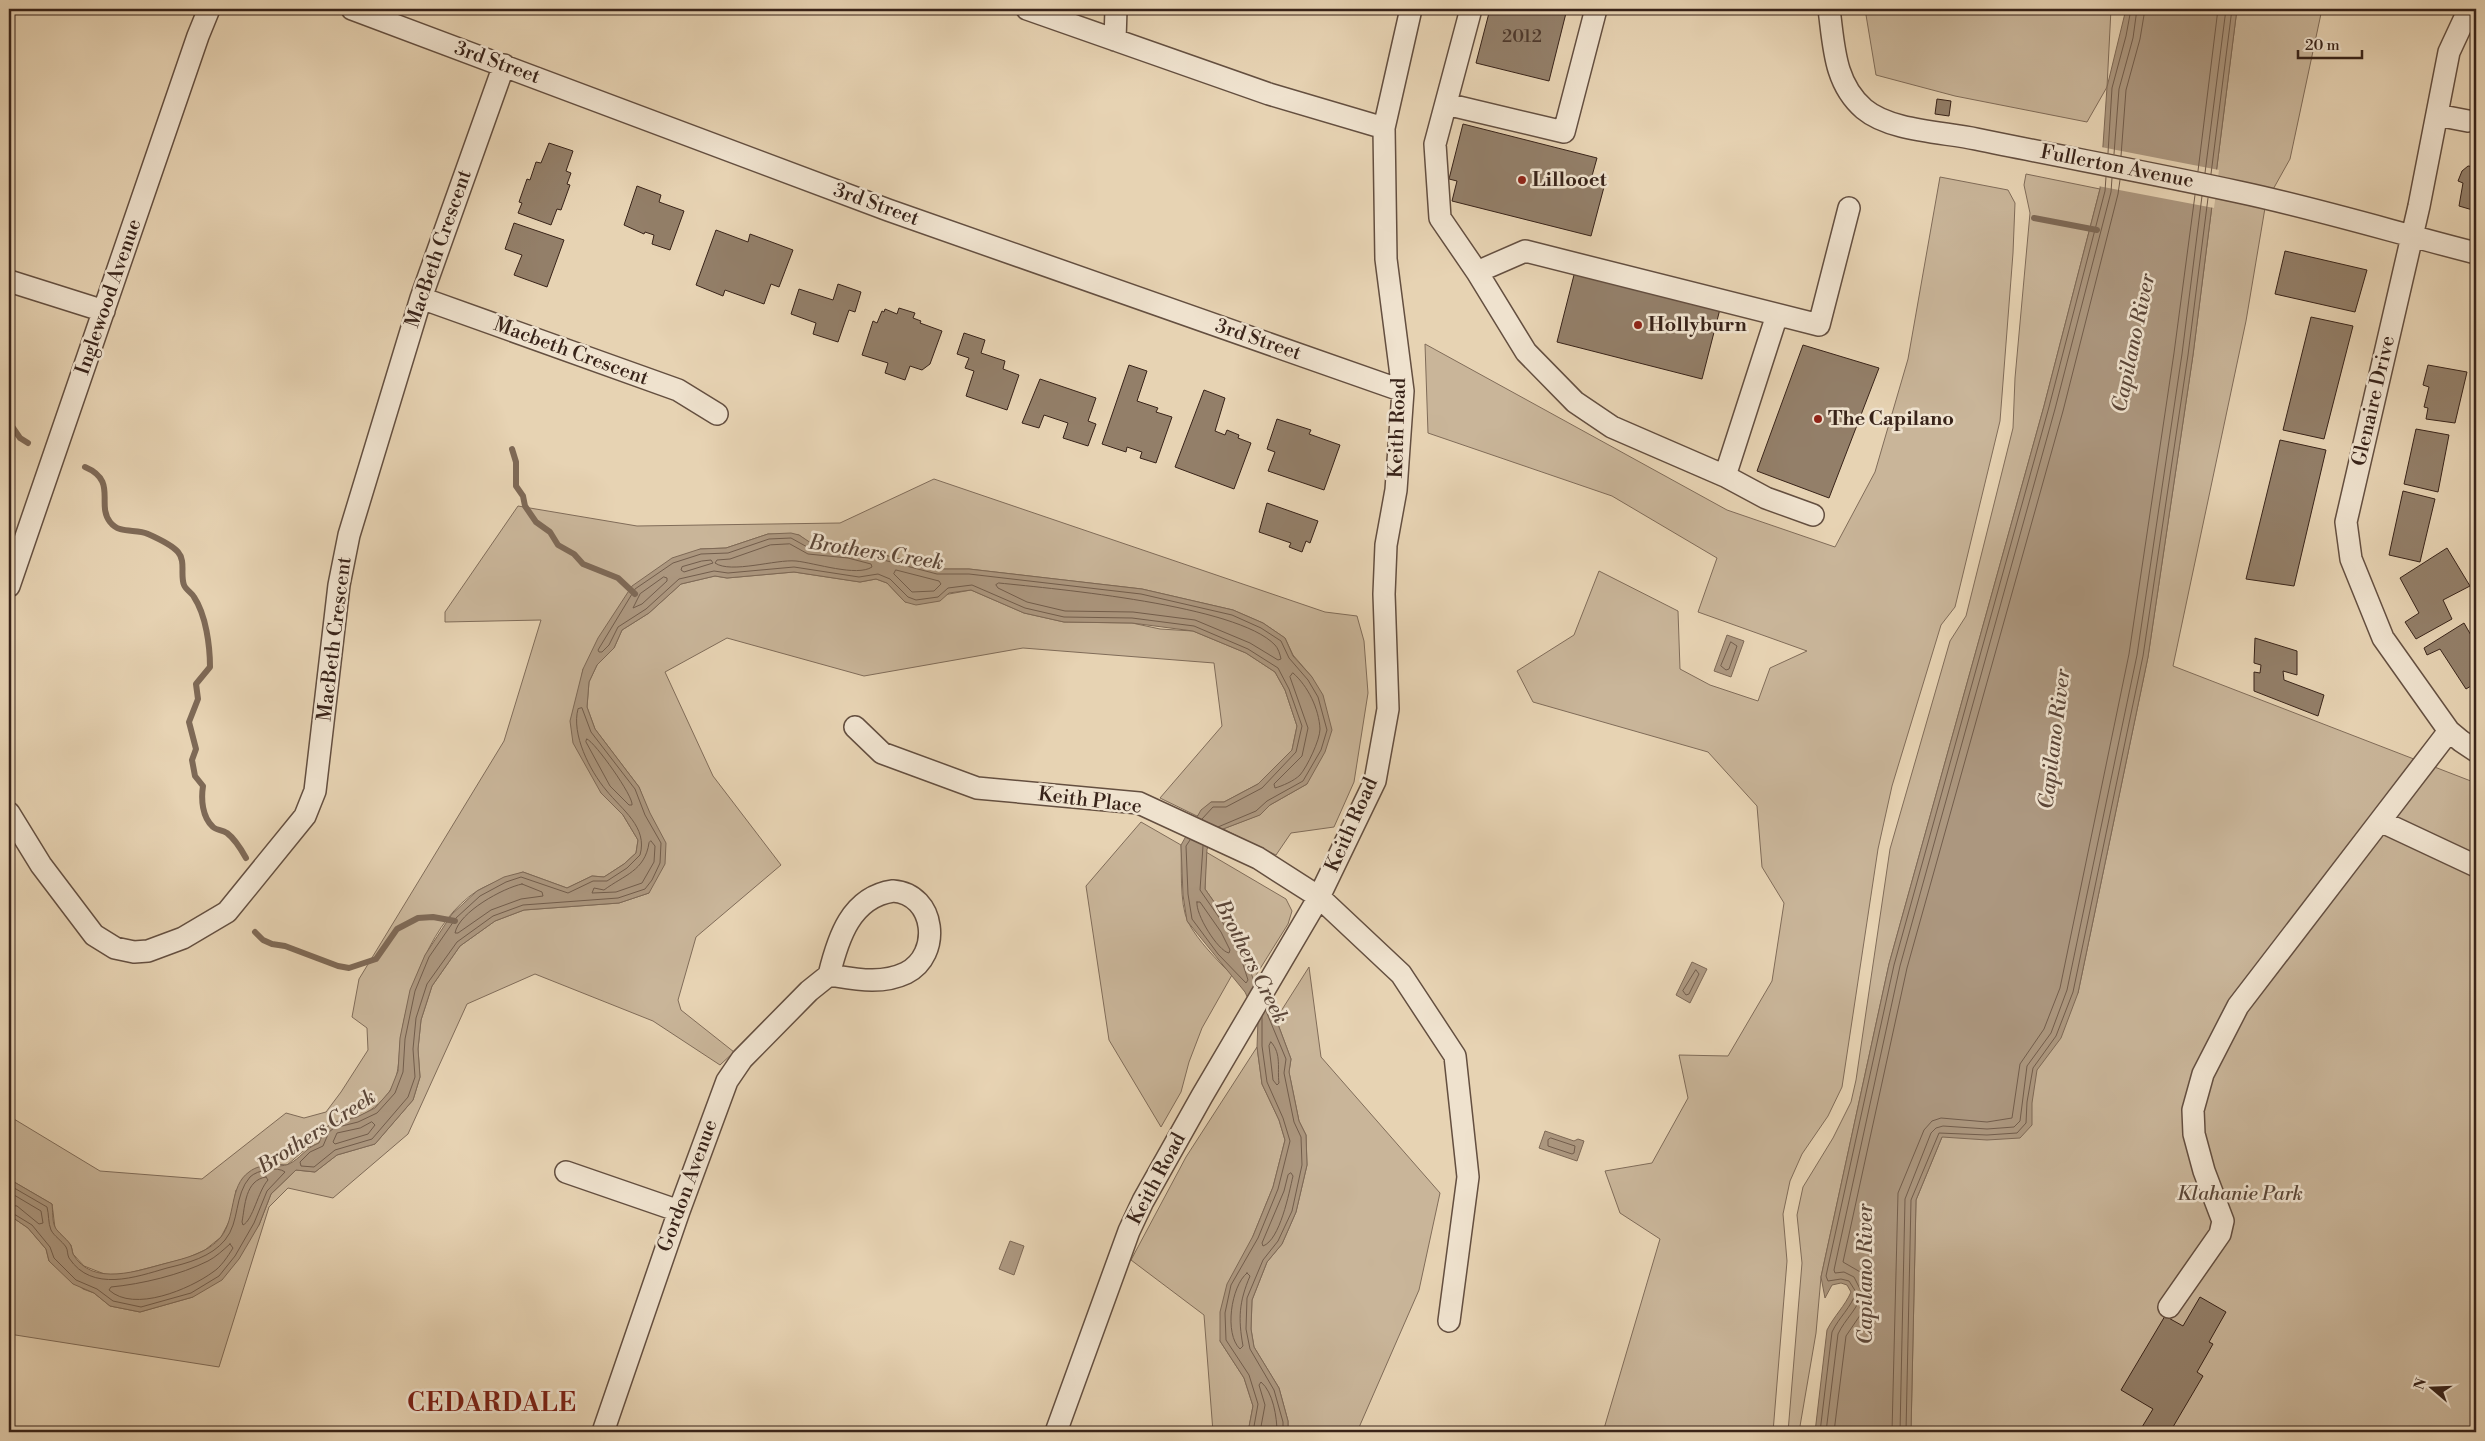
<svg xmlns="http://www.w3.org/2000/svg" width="2485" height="1441" font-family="'Libre Bodoni',serif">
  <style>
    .green { fill: #c9b599; stroke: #806c59 }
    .water { fill: #ac977f; stroke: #7e6956 }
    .pier { fill: #e7d3b3 }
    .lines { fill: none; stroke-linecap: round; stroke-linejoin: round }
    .shore { stroke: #725d4c; stroke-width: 1 }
    .stream { stroke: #7e6956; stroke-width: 6 }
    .building { fill: #937f69; stroke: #382319 }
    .minor-casing { stroke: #644f40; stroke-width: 24 }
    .minor { stroke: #efe2ce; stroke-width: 21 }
    .poi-dot { fill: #8f2418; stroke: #efe2ce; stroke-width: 2 }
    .labels { text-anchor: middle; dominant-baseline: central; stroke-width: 5; stroke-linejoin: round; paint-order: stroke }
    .number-label { font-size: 18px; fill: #4f3a2d }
    .street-label { font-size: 20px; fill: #382319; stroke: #efe2ce }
    .poi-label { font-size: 20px; font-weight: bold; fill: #382319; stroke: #efe2ce; text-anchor: start }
    .park-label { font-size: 20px; font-style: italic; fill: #5c4839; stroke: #efe2ce }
    .water-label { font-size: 21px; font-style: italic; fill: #5b4638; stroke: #efe2ce }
    .district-label { font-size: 25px; font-weight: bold; letter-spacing: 1px; fill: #7a1f14; stroke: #efe2ce }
  </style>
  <rect width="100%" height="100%" fill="#e7d3b3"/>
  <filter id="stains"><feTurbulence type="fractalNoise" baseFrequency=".004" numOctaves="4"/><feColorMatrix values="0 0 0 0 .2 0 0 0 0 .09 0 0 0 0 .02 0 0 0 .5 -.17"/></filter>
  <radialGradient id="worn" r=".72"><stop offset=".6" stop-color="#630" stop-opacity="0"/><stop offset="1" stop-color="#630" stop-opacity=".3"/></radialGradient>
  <!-- green -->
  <path class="green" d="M1865 9H2111L2107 87 2087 122 1955 96 1876 75Z
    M2237 9H2322L2290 159 2266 202 2246 321 2173 666 2476 783V1432H1911L1916 1200 1942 1137 2078 993 2148 657 2193 355Z
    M2026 174 2100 189 2044 406 1889 964 1821 1277 1816 1333 1799 1432H1788L1802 1263 1797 1215 1803 1187 1833 1138 1851 1102 1856 1080 1890 849 1950 641 1966 616 2013 428 2015 378 2030 213 2024 185Z
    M1940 177 2008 190 2015 203 2013 253 2000 421 1955 607 1941 625 1892 786 1878 849 1842 1087 1828 1116 1802 1154 1790 1181 1783 1214 1787 1261 1773 1432H1603L1660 1239 1620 1213 1605 1171 1652 1163 1688 1098 1679 1055 1728 1056 1772 981 1784 903 1762 867 1757 806 1708 752 1533 702 1517 671 1574 635 1599 571 1678 611 1680 669 1710 685 1758 701 1770 668 1807 651 1698 612 1717 558 1612 496 1428 433 1425 344 1727 510 1835 547 1875 472 1908 359Z
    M934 479 1325 612 1357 616 1364 641 1368 693 1354 782 1334 827 1291 833 1276 855 1223 829 1259 815 1270 805 1307 784 1312 677 1293 655 1285 638 1263 623 1233 610 1142 589 969 569H938L850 546 810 543 799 535 768 534 726 548 700 549 583 669 581 680 601 793 623 815 638 840 636 853 624 864 604 877 592 876 567 888 523 872C508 878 490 883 477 891 432 920 409 987 401 1036 398 1055 401 1075 389 1092 381 1103 370 1112 357 1117 347 1121 332 1119 325 1129 322 1133 321 1139 319 1143L307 1148 287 1165 274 1164 236 1190 231 1218 221 1237 205 1250 187 1258 125 1274 107 1275 84 1266 73 1254 71 1245 55 1228 52 1204 9 1179V1116L100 1171 202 1179 286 1113 304 1118 326 1112 341 1092 368 1050 367 1028 352 1017 359 979 504 741 541 620 445 622V612L518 506 637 526 840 523Z
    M794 572 860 582 876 579 887 583 905 602 971 590 1024 613 1064 622 1132 623 1160 629 1193 631 1246 653 1275 672 1285 690 1297 726 1292 750 1258 784 1224 802H1211L1197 816 1160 798 1222 726 1214 663 1023 648 864 676 727 638 665 672 713 776 781 865 696 937 678 1000 681 1010 734 1052 720 1065 653 1021 535 974 467 1004 408 1134 333 1198 288 1188 269 1207 219 1367 9 1334V1215L28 1228 46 1249 49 1261 83 1289 94 1293 110 1306 140 1312 193 1297 259 1225 271 1194 296 1170 315 1172 337 1155 375 1144 413 1100 420 1077 418 1049 421 1020 432 986 460 946 495 921 524 910 619 903 649 893V813L639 787 595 729 587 707 589 682 597 665 614 648 622 630 649 613 681 584 715 576 727 578Z
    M1141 822 1181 845C1182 865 1179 903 1188 922 1198 941 1217 960 1232 975L1202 1028 1189 1062 1181 1092 1161 1127 1109 1040 1086 886Z
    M1206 852 1286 899 1292 911 1288 924 1253 980 1244 953 1231 926 1205 889Z
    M1309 967 1321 1057 1440 1193 1419 1290 1357 1432H1288V1421L1279 1388 1254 1347 1251 1329 1252 1300 1267 1262 1282 1244 1296 1212 1307 1165 1306 1135 1299 1121 1289 1072 1291 1059 1276 1019Z
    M1257 1047 1262 1084 1279 1120 1285 1140 1273 1187 1253 1236 1220 1341 1244 1378 1253 1406 1248 1432H1213L1204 1315 1131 1260 1186 1157Z"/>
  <!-- water -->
  <path class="water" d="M2126 9H2237L2193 355 2148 657 2078 993 2061 1038 2037 1070 2032 1103V1125L2020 1138 1987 1140 1942 1137 1916 1200 1911 1432H1815L1827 1330C1834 1316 1845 1306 1851 1292L1847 1285 1841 1283 1832 1285 1825 1298 1821 1277 1889 964 2044 406 2100 189 2107 87Z
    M791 533 799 535 811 543 850 546 938 569H969L1142 589 1233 610 1263 623 1285 638 1293 656 1312 677 1323 695 1332 730 1325 752 1307 784 1270 805 1260 815 1223 829 1207 849 1205 889 1231 926 1244 953 1255 984 1276 1019 1291 1059 1289 1072 1299 1121 1306 1135 1307 1165 1296 1212 1282 1244 1267 1262 1252 1300 1251 1329 1254 1347 1279 1388 1288 1421V1432H1248L1253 1406 1244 1378 1220 1341V1312L1227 1284 1253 1236 1273 1187 1285 1140 1279 1120 1262 1084 1257 1047 1258 1020 1245 992 1187 921 1183 895 1181 845 1201 810 1211 802H1224L1258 784 1292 750 1297 726 1285 690 1275 672 1246 653 1193 631 1132 623 1064 622 1024 613 971 590 949 593 940 601 916 605 905 602 887 583 876 579 860 582 794 572 727 578 715 576 681 584 649 613 622 630 614 648 597 665 589 682 587 707 595 729 639 787 650 813 666 843 665 864 649 893 619 903 524 910 495 921 460 946 432 986 421 1020 418 1049 420 1077 413 1100 375 1144 337 1155 315 1172 296 1170 271 1194 259 1225 239 1259 222 1280 193 1297 140 1312 110 1306 94 1293 73 1284 49 1261 46 1249 28 1228 9 1215V1179L52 1204C53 1211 52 1221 55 1227 58 1233 66 1238 70 1244 72 1247 72 1251 73 1254 92 1288 140 1270 167 1263 186 1258 208 1253 221 1237 236 1218 229 1186 249 1172 263 1161 277 1169 289 1164 301 1158 304 1149 319 1143L325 1129 332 1123 357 1117 375 1108 390 1091 398 1071 400 1038 410 990 425 955 452 914 477 891 504 877 523 872 567 888 592 876 604 877 624 864 636 853 638 840 623 815 601 793 573 743 570 721 583 669 598 638 632 586 672 558 700 549 726 548 768 534Z
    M1727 635 1744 641 1731 677 1714 671Z
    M1692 962 1707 969 1690 1003 1676 995Z
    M1545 1131 1574 1141 1578 1139 1584 1141 1577 1161 1539 1148Z
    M1010 1241 1024 1246 1014 1275 999 1269Z"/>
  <!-- pier -->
  <path class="pier" d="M2101 147 2219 170 2214 208 2098 186Z"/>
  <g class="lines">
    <!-- shore -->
    <path class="shore" d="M2108 153 2112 88 2126 36 2131 9
      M2114 154 2119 89 2133 38 2137 9
      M2121 156 2126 90 2140 39 2145 9
      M2198 171 2218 9
      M2205 173 2226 9
      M2211 174 2232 9
      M790 544 808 554 848 558 871 564 872 567C857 577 815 563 796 561 776 559 731 574 715 563L717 560 730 559 770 545Z
      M702 561 711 560 713 563 684 572 681 570 682 567Z
      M896 570 939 581 941 584 934 591 912 592 894 574Z
      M664 577 667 578V581L642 604 633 608 640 594Z
      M999 583C1057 589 1237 605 1275 645 1278 648 1280 654 1281 659L1278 660 1250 643 1195 620 1133 612 1065 611 1027 602 998 588 996 585Z
      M1731 642 1737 646 1729 669 1726 670 1721 666Z
      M1293 673C1308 686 1319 709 1320 729 1320 740 1307 767 1300 775 1294 781 1282 786 1275 788L1274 784 1302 756 1308 728 1290 677Z
      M582 708 591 732 635 789 645 815 661 843 660 863 652 880 645 889 618 898 523 905 493 916 457 942 427 984 416 1018 413 1049 415 1077 408 1097 372 1139 335 1150 314 1167 301 1166 300 1162 310 1152 323 1146 329 1132 334 1128 358 1122 377 1113 395 1093 403 1072 405 1039 415 991 429 957 456 918 480 896 506 882 521 877 568 893 593 881H607L627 868 640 855C648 827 622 810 606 790 590 771 571 734 578 709Z
      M587 739C595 742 634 797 632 805H629L610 786 586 742Z
      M1202 819 1213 807H1226L1262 788 1296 752 1302 726 1289 689 1278 668 1248 649 1194 626 1132 618 1064 617 1025 608 972 585 948 588 938 597 916 600 908 597 890 579 878 574 859 577 794 567 728 573 714 571 679 579 646 609 618 627 609 645 602 652H599L598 650 635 589 673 563 701 554 728 553 769 539 791 538 809 548 849 551 937 574H969L1141 594 1232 615 1261 628 1281 641 1289 658 1308 680 1318 697 1327 730 1321 750 1303 781 1267 801 1256 811 1218 827
      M1190 840 1186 846 1188 894 1192 919 1218 954 1246 983 1248 980 1240 955 1227 929 1200 890 1203 846
      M651 841 655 846 654 862 642 883 616 892 592 893 594 888 604 890C624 875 645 871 649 843Z
      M522 884 542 892 543 896 521 899 491 910 458 933H455C459 912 503 888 522 884Z
      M1197 902H1200L1221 932 1230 950 1229 953C1218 951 1195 914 1197 902Z
      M1696 970 1699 974 1689 994 1686 995 1683 991Z
      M1266 1011 1286 1059 1284 1073 1294 1122 1301 1137 1302 1165 1292 1211 1278 1241 1263 1260 1247 1298 1246 1329 1250 1349 1274 1390 1283 1422V1432
      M1271 1042C1282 1054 1277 1069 1279 1083L1277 1085 1273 1080 1269 1046Z
      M372 1122 375 1125 368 1134 335 1144 333 1142 337 1133 360 1128Z
      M1551 1138 1575 1146 1574 1153 1572 1154 1548 1146V1140Z
      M1291 1173 1293 1176C1289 1193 1280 1240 1263 1246L1262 1243 1284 1191 1288 1175Z
      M266 1177 268 1180C258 1191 253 1220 243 1225L242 1222C245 1206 245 1180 266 1177Z
      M9 1185 47 1207C49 1214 48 1223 51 1230 54 1236 62 1241 66 1247 68 1250 67 1254 69 1258 92 1293 136 1277 167 1268 188 1263 211 1257 225 1240 240 1222 234 1195 250 1177 257 1170 278 1166 285 1172L267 1191 254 1223 235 1256 219 1276 191 1293 141 1307 113 1301 97 1289 76 1280 54 1258 50 1247 32 1225 9 1211
      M9 1192 41 1211 43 1223 39 1224 17 1206 9 1205
      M230 1244 233 1248C228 1256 221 1267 213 1272 190 1289 134 1313 109 1290L111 1287C142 1284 180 1275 208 1261 216 1257 223 1250 230 1244Z
      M1247 1273 1250 1276C1239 1302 1238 1318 1243 1346L1240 1349C1224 1334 1231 1286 1247 1273Z
      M1253 1432 1258 1404 1249 1375 1226 1340 1225 1313 1231 1285 1258 1238 1278 1189 1290 1141 1283 1118 1267 1082 1262 1046V1017
      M1260 1432 1265 1405 1259 1385 1261 1382C1273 1392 1277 1417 1277 1432
      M1820 1432 1832 1332C1839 1317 1851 1308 1856 1292L1849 1281 1841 1279 1828 1281 1826 1276 1894 965 2049 407 2105 191 2106 177
      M1826 1432 1838 1334C1845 1319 1858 1309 1862 1293L1854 1277 1844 1272 1835 1273 1834 1270 1900 966 2055 409 2111 192 2112 178
      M1834 1432 1846 1336 1863 1311 1869 1293 1862 1273 1843 1262 1907 968 2063 411 2118 194 2120 180
      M1892 1432 1898 1193 1924 1130 1932 1121 1941 1118 1987 1122 2012 1118 2020 1064 2044 1029 2060 988 2129 654 2174 353 2195 195
      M1900 1432 1905 1199 1931 1133 1936 1128 1943 1126 1987 1129 2014 1127 2020 1121 2027 1066 2051 1033 2067 990 2137 655 2182 354 2202 196
      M1906 1432 1911 1200 1939 1133 1987 1135 2017 1133 2026 1123 2027 1102 2033 1068 2056 1036 2073 992 2143 656 2188 355 2208 198"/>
    <!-- stream -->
    <path class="stream" d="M2034 218 2097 230
      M9 422 20 438 28 443
      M512 449 516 462V486L523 496 525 506 536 522 550 532 558 545 574 554 583 564 618 578 635 594
      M85 467C118 481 96 504 110 522 120 535 136 528 148 534 157 538 172 545 178 552 186 561 180 575 184 585 186 590 192 593 194 597 206 615 210 646 210 667L196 684 198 699 189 722 196 749 192 760 195 776 203 786C201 799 202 817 213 827 216 830 222 830 227 833 235 839 241 849 246 858
      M255 932 263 940 272 944 285 946 338 966 349 968 376 959 397 929 418 918 433 917 455 921"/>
  </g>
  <!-- building -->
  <path class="building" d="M1490 9H1567L1549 81 1476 63Z
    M1937 99 1951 101 1949 116 1935 114Z
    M1463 124 1597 158 1590 183 1604 187 1591 236 1452 201 1457 181 1449 179Z
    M549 143 573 151 566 171 571 173 567 184 570 185 561 210 557 209 551 225 518 213 522 203 519 202 527 179 530 180 536 162 541 163Z
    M2468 166 2476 167V211L2459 206 2463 183 2458 181 2462 171Z
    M637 186 661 195 659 202 684 211 670 250 652 244 654 235 645 232 644 234 624 225Z
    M514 223 564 240 547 287 514 275 522 255 505 249Z
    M716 230 748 242 750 234 793 250 779 287 771 284 764 304 725 290 723 296 696 285Z
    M2285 251 2367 270 2355 312 2275 294Z
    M1575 271 1720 309 1702 379 1557 342Z
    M838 284 861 292 855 312 849 310 838 342 813 334 816 323 791 314 799 289 833 300Z
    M899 308 915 313 913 318 921 321 920 323 942 331 930 364 922 370 910 366 905 380 885 373 888 363 862 355 873 321 877 323 882 311 884 312 885 309 897 314Z
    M2311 317 2353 326 2324 439 2283 430Z
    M964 333 985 340 981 353 1005 361 1003 369 1019 375 1007 410 966 396 974 371 965 368 969 358 957 354Z
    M1803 345 1879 368 1829 498 1757 471Z
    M1129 365 1147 371 1137 401 1158 408 1156 412 1172 417 1156 463 1140 458 1142 452 1127 447 1126 452 1102 444Z
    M2428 365 2467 372 2455 423 2426 419 2428 408 2424 407 2429 387 2423 385Z
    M1040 379 1096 398 1088 421 1096 424 1088 446 1063 438 1068 423 1044 415 1039 428 1022 423Z
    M1204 390 1225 398 1215 431 1225 435 1227 430 1239 435 1238 438 1251 443 1234 489 1175 467Z
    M1277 419 1311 430 1309 434 1340 445 1324 490 1268 471 1275 452 1267 449Z
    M2416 429 2449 435 2438 492 2404 484Z
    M2280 440 2326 450 2294 586 2246 579Z
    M2403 491 2435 499 2420 562 2389 555Z
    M1267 503 1318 521 1310 543 1306 541 1302 552 1289 547 1291 543 1259 532Z
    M2447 548 2470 586 2443 600 2452 619 2416 639 2405 622 2419 613 2400 578Z
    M2464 623 2476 644V683L2466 689 2440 649 2427 655 2424 648Z
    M2255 638 2297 651V675L2283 671 2284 680 2324 695 2318 716 2254 691V672L2260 673 2261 665 2254 663Z
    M2200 1297 2226 1312 2209 1342 2213 1344 2197 1372 2203 1376 2170 1432H2139L2153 1409 2121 1390 2165 1316 2183 1326Z"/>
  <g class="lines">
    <defs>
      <path id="minor" d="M352 9 888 210 1403 391
        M1027 9 1269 94 1384 128
        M1471 9 1435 144 1440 218 1477 272 1526 352 1575 402 1612 427 1725 476 1777 315
        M1829 9C1834 46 1834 83 1864 109 1890 131 1943 132 1976 139 2063 157 2152 173 2239 192 2319 209 2397 233 2476 253
        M2469 9 2449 52 2419 206 2346 522 2351 559 2383 638 2449 731 2461 741 2476 751
        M1115 40 1116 9
        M1446 104 1564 132 1596 9
        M2437 115 2468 121
        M1477 272 1525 251 1819 325 1849 208
        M9 281 104 311
        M421 298 678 390 717 414
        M1725 476 1766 498 1813 515
        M9 586 198 36 209 9
        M855 727 882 753 977 788 1139 803 1258 858 1319 897 1401 974 1455 1056 1468 1177 1449 1321
        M9 813 41 865 94 935 115 948 134 952 148 951 183 938 227 912 305 816 315 791 339 585 349 535 421 298 504 65
        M2380 821 2449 731
        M893 891C936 894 942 955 906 973 881 985 855 979 829 975 838 938 851 897 893 891Z
        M566 1172 679 1211
        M2169 1307 2220 1234 2223 1221 2204 1171 2194 1134 2193 1110 2203 1074 2238 1006 2380 821 2476 866
        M603 1432 679 1211 727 1081 742 1059 809 991 829 975
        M1056 1432 1129 1231 1143 1201 1202 1096 1319 897 1375 781 1388 709 1384 594 1386 545 1396 490 1403 391 1386 259 1384 128 1411 9"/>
    </defs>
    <!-- minor casing -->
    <use href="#minor" class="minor-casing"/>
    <!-- minor -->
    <use href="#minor" class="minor"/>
  </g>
  <!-- markers -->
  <g class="poi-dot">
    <circle cx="1522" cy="180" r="5"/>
    <circle cx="1638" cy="325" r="5"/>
    <circle cx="1818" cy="419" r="5"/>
  </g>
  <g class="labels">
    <!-- number labels -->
    <g class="number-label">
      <text x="1522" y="36">2012</text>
    </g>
    <!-- street labels -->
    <g class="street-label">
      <text transform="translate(497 63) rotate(20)">3rd Street</text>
      <text transform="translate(2117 167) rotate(11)">Fullerton Avenue</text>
      <text transform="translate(876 205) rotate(20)">3rd Street</text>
      <text transform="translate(439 249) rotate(-71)">MacBeth Crescent</text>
      <text transform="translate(109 297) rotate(-71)">Inglewood Avenue</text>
      <text transform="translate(1258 340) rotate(19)">3rd Street</text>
      <text transform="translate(571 352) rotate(20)">Macbeth Crescent</text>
      <text transform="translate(2374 401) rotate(-77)">Glenaire Drive</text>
      <text transform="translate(1398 428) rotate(-88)">Keith Road</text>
      <text transform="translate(335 639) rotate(-83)">MacBeth Crescent</text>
      <text transform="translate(1090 801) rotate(7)">Keith Place</text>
      <text transform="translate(1352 825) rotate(-66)">Keith Road</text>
      <text transform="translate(1157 1179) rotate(-62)">Keith Road</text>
      <text transform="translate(688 1186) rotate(-70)">Gordon Avenue</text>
    </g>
    <!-- poi labels -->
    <g class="poi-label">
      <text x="1532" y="180">Lillooet</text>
      <text x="1648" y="325">Hollyburn</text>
      <text x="1828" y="419">The Capilano</text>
    </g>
    <!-- park labels -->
    <g class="park-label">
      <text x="2240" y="1194">Klahanie Park</text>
    </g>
    <!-- water labels -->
    <g class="water-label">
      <text transform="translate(2134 343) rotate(-78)">Capilano River</text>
      <text transform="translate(876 553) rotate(9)">Brothers Creek</text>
      <text transform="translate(2055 739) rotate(-83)">Capilano River</text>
      <text transform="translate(1251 962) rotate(63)">Brothers Creek</text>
      <text transform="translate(317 1132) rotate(-33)">Brothers Creek</text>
      <text transform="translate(1866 1274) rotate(-90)">Capilano River</text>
    </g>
    <!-- district labels -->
    <g class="district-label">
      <text x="492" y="1403">CEDARDALE</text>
    </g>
  </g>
  <!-- margin -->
  <rect width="2485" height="1441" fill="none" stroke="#e7d3b3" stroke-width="30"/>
  <rect x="10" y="10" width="2465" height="1421" fill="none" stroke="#382319" stroke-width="2.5"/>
  <rect x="15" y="15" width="2455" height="1411" fill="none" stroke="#382319"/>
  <!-- north arrow -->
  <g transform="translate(2432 1388) rotate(289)" stroke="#efe2ce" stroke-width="4" paint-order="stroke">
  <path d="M0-4L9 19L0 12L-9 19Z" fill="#382319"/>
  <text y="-8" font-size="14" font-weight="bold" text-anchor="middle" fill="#382319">N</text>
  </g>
  <!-- scale -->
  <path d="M2298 50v8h64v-8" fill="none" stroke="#382319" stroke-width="2.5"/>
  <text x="2305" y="50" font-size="15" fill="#382319" stroke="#efe2ce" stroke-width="4" paint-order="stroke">20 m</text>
  <rect width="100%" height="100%" filter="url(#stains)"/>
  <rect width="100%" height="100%" fill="url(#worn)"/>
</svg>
